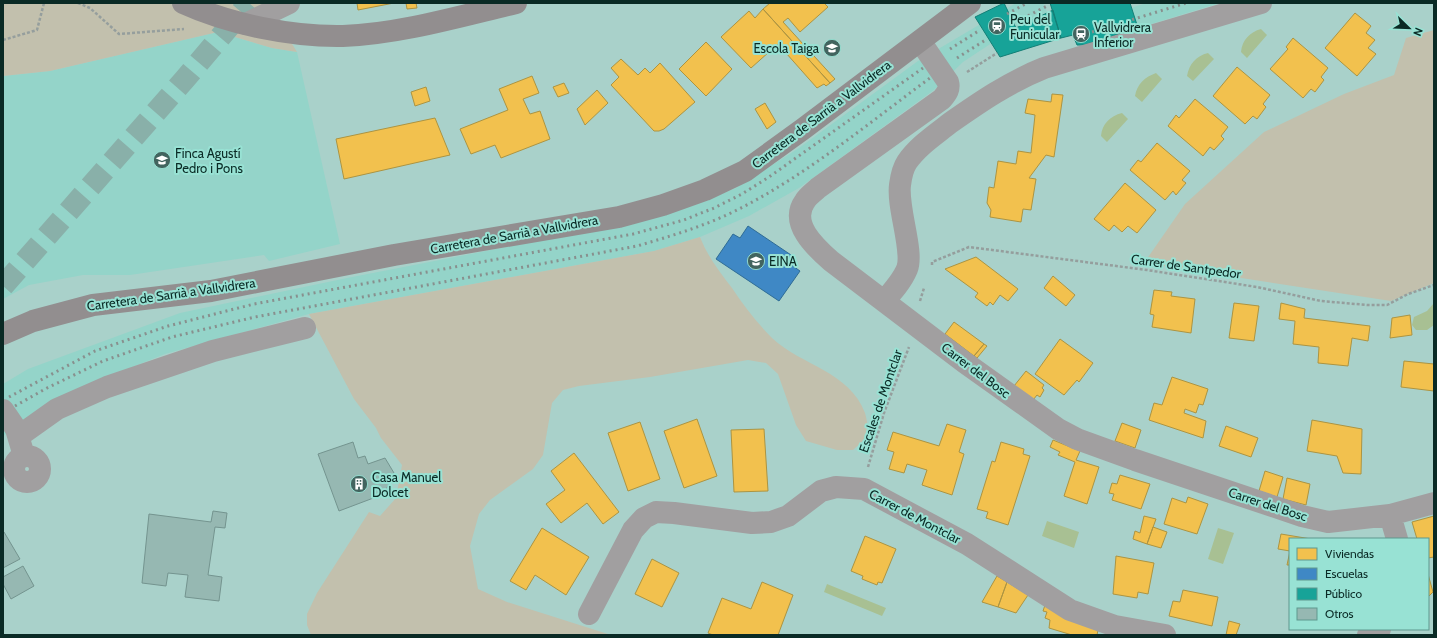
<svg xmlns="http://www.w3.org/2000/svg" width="1437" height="638" font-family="Cabin,sans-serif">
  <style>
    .built { fill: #94d4c9 }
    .green { fill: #c2c0ad }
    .water { fill: #a8c093 }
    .homes { fill: #f2c14e; stroke: #ac9442 }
    .schools { fill: #3f88c5; stroke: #2f6c95 }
    .public { fill: #17a398; stroke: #137f76 }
    .building { fill: #96b8b2; stroke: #74948f }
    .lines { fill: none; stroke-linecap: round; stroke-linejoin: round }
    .highway-tunnel { stroke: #89b0a9; stroke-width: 22; stroke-dasharray: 22 11; stroke-linecap: butt }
    .path { stroke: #959e9d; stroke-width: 2.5; stroke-dasharray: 3 2; stroke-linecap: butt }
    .minor { stroke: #a19fa0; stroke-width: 22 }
    .major { stroke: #928e8f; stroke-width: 22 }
    .rail { stroke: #88908e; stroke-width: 3; stroke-dasharray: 2 4; stroke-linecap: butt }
    .labels { text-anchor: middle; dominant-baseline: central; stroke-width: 4; stroke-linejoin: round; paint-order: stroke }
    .poi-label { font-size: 13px; fill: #0a2a25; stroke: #98e2d4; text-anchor: start }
    .street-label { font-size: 13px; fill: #0a2a25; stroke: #98e2d4 }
  </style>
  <rect width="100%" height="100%" fill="#a9d1ca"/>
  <!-- built -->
  <path class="built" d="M1016 3H1043L1047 12 1004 35 963 62 934 90 799 188 749 216 700 237 654 251 309 314 165 354 95 382 37 413 3 436V384L28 369 180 313 347 278 563 236 695 205 736 188 799 148 918 61Z
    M1146 3H1220L1138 28 1131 8Z
    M218 32 272 48 297 52 340 244 269 261 264 255 130 275H83L29 285 3 299V76L50 71Z"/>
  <!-- green -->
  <path class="green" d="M3 3H267L297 52 272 48 218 32 50 71 3 76Z
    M1434 30V283L1391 301 1144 263 1185 204 1264 132 1344 94 1394 75 1406 38Z
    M700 237C708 257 719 271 732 288 744 306 757 323 772 338 802 366 849 371 865 413 867 420 869 429 866 437 864 441 857 446 853 450H837L806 441 796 425 778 374 766 363 748 360 650 377 579 386 563 390 552 403 543 455 533 469 490 500 479 514 470 546 478 589 507 602 611 635H311L307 625V614L317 593 369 512 380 516 396 498 402 465 381 438 376 428 354 399 309 314 654 251Z"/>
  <!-- water -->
  <path class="water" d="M1261 29 1267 35 1247 58 1241 52C1242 40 1250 32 1261 29Z
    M1208 53 1214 59 1193 81 1187 76C1189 64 1196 56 1208 53Z
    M1156 73 1162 79 1142 102 1135 96C1137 84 1145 77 1156 73Z
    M1122 113 1128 119 1107 142 1101 136C1102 124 1110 116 1122 113Z
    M1434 303V325L1427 330H1416L1412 325 1414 317 1427 311Z
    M1047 521 1079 532 1074 548 1042 536Z
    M1218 528 1234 533 1223 564 1208 559Z
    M827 584 886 608 882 616 824 592Z"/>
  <!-- homes -->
  <path class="homes" d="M357 3H394L358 10Z
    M406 3H416L417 8 407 9Z
    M824 3 828 7 800 32 788 18 783 22 835 79 830 83 763 9 770 3Z
    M763 9 830 83 826 86 824 84 817 88 778 44 751 68 721 37 749 11 755 18Z
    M1355 13 1371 26 1366 33 1375 40 1368 48 1376 54 1357 76 1325 48Z
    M1293 38 1328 68 1321 77 1324 80 1315 92 1311 89 1303 98 1270 69 1288 49 1286 47Z
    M706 42 732 69 706 96 679 69Z
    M621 59 638 75 645 68 650 73 660 63 695 102 664 129 659 131H654L611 85 619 77 611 68Z
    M1237 67 1270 95 1263 104 1266 107 1257 119 1253 116 1245 124 1213 96Z
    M532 76 539 93 523 99 530 114 540 111 550 139 501 158 495 145 471 154 460 129 508 110 499 89Z
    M564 83 569 93 558 97 553 87Z
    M426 87 430 101 415 106 411 92Z
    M597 90 608 103 585 125 577 109Z
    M1052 94 1063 95 1054 157 1046 155 1029 178 1036 179 1031 210 1023 209 1021 222 990 217 991 210 987 203 989 187 994 188 998 161 1016 164 1018 151 1031 153 1035 115 1025 113 1028 99 1051 102Z
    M1195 99 1228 127 1221 136 1224 139 1214 150 1210 147 1203 156 1168 126 1176 115 1179 118Z
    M765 103 776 122 767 129 755 109Z
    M435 118 450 155 344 179 336 139Z
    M1157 143 1190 171 1182 180 1186 183 1176 195 1173 191 1165 200 1130 170 1138 160 1141 162Z
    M1125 183 1156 210 1137 233 1128 226 1122 232 1114 225 1109 231 1094 219Z
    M976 257 1018 289 1008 301 1000 295 993 305 990 302 987 306 975 297 978 293 945 269Z
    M1053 276 1075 295 1066 306 1044 288Z
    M1154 290 1172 292 1171 296 1195 299 1191 333 1152 327 1154 315 1150 314Z
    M1234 303 1259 306 1254 341 1229 338Z
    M1281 303 1305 309 1304 318 1370 326 1368 341 1352 338 1348 366 1318 363 1319 347 1293 344 1295 321 1279 319Z
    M1410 315 1412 335 1390 338 1392 318Z
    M954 322 984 344 974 356 945 334Z
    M1060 339 1093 363 1079 382 1077 380 1064 395 1035 374Z
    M984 344 987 346 977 358 974 356Z
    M1404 361 1434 364V391L1401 387Z
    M1026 371 1044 385 1042 388 1044 390 1040 397 1037 395 1033 400 1014 386Z
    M1172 377 1208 389 1203 405 1199 404 1196 413 1185 409 1184 413 1206 421 1203 438 1149 420 1154 403 1162 405Z
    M697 419 717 476 684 488 664 431Z
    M1312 420 1362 429 1361 474 1343 473 1337 456 1307 451Z
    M640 422 660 479 628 491 608 433Z
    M1122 423 1141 430 1135 448 1115 441Z
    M947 424 966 430 959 452 964 454 952 495 922 485 927 470 907 464 904 473 889 469 894 452 887 450 893 432 939 446Z
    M1226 426 1258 438 1251 457 1219 446Z
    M764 429 768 491 734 492 731 430Z
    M1053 440 1080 451 1076 460 1099 467 1087 504 1064 496 1075 462 1058 455 1060 452 1050 447Z
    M1001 442 1024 449 1023 454 1030 456 1008 525 986 518 988 512 977 509 992 461 995 462Z
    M574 453 619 512 603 524 587 503 561 523 546 504 565 490 551 471Z
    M1265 471 1283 477 1277 497 1259 491Z
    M1120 475 1150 484 1141 509 1112 500 1114 494 1109 493 1112 483 1117 484Z
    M1287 478 1310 484 1306 505 1283 499Z
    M1188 497 1208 504 1197 534 1164 524 1172 498 1186 503Z
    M1144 516 1156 519 1147 544 1133 539 1135 531 1140 533Z
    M1434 516V557L1428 558V539H1417L1412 522Z
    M1153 527 1167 532 1161 548 1147 544Z
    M542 528 589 557 566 595 535 575 526 590 510 581Z
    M1281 534 1311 539H1290V565H1287L1290 551 1278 549Z
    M865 536 896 549 882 583 878 582 877 585 862 579 863 576 851 571Z
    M1116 556 1154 563 1148 594 1138 592 1137 598 1113 594Z
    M652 559 679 573 662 607 635 594Z
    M1428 574 1433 592 1428 597Z
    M997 576 1007 582 998 607 982 602Z
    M762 582 793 595 778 635H713L708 633 722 598 751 609Z
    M1007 582 1028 595 1016 613 998 607Z
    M1183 590 1218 597 1212 626 1169 616 1173 601 1180 602Z
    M1045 605 1098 630 1097 635H1072L1049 628 1050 620 1045 618 1047 612 1043 611Z
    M1229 621 1240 624 1236 635H1226Z"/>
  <!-- schools -->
  <path class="schools" d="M748 226 794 257 790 264 800 271 779 301 716 259 733 234 740 238Z"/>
  <!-- public -->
  <path class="public" d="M1004 3 1016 28 1053 10 1061 38 1000 57 975 17Z
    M1050 3H1130L1138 28 1084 45H1077L1073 35 1061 38Z"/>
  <!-- building -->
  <path class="building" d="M353 442 358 458 365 456 368 464 385 458 394 473 384 494 339 511 318 454Z
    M213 511 227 513 225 528 215 527 208 575 222 577 219 601 185 597 188 575 168 573 166 586 142 583 149 514 211 522Z
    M3 532H4L20 559 3 568Z
    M23 566 34 586 11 599 3 584V577Z"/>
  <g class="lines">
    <!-- highway-tunnel -->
    <path class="highway-tunnel" d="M3 286 185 79 249 3"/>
    <!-- path -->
    <path class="path" d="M78 3 90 8 119 34 184 29
      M3 40 37 30 44 3
      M967 72 997 53
      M932 265V262L969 247 1147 270 1257 287 1321 301 1367 305H1387L1408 294 1434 285
      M920 301 924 288
      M868 467 884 413 909 347"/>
    <!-- minor -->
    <path class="minor" d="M246 24 289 3
      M920 41 948 82C950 89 947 93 942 99L818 188C814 192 808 196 805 201 789 223 815 247 831 261L964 362 1058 429 1077 439 1135 460 1302 516 1328 522 1390 515 1434 503
      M884 301C893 291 902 281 907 269 914 252 897 208 900 185 901 177 903 168 907 162 918 146 935 135 950 123 980 102 1009 82 1044 68L1261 3
      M3 410 16 429 22 449
      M19 436 57 409 107 387 213 351 305 328
      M14 469a13 13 0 1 1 26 0a13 13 0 1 1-26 0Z
      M1390 515 1397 539
      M589 614 633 530 644 518 656 512 674 513 752 523 771 522 788 516 821 491 836 487 864 489 967 544 1070 610 1115 626 1165 635
      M1368 635 1373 634 1380 629"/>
    <!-- major -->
    <path class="major" d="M183 3C229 24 292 37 343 36 399 34 461 16 516 3
      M3 334 33 321 93 305 211 291 394 255 619 217 663 205 705 190 745 171 803 129 970 3"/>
    <!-- rail -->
    <path class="rail" d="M1007 14 1027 3
      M1012 24 1049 5
      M1092 32 1186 3
      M950 49 980 30
      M957 58 987 39
      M9 397 95 351 168 326 254 304 633 234 684 220 714 208 742 194 769 177 923 68
      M15 406 47 388 103 361 172 337 255 317 637 246C671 236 705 226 737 210 805 176 869 123 930 78"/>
  </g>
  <!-- icons -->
  <defs>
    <symbol id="station-disc" viewBox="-11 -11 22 22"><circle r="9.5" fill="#42645f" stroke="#98e2d4"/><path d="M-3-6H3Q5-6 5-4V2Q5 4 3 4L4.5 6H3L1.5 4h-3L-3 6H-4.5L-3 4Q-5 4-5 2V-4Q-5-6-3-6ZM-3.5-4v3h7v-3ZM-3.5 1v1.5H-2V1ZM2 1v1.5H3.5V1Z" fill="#fff"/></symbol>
    <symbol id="school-disc" viewBox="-11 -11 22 22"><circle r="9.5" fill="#42645f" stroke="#98e2d4"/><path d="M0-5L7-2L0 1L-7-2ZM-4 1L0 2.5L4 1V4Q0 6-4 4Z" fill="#fff"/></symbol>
    <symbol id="university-disc" viewBox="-11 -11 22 22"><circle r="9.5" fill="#42645f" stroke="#98e2d4"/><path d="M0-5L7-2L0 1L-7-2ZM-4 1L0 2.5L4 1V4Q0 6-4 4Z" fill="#fff"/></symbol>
    <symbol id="building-disc" viewBox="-11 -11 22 22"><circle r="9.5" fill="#42645f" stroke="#98e2d4"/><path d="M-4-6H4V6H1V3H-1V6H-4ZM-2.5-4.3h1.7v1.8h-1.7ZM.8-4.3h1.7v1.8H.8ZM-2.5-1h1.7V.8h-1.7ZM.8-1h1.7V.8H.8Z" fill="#fff"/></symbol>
  </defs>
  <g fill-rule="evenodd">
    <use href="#station-disc" x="987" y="16" width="20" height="20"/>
    <use href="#station-disc" x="1071" y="24" width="20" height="20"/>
    <use href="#school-disc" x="822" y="38" width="20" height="20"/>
    <use href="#university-disc" x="152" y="150" width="20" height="20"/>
    <use href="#university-disc" x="746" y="251" width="20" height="20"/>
    <use href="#building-disc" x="349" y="474" width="20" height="20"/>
  </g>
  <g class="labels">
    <!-- poi labels -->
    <g class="poi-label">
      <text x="1010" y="19">Peu del<tspan x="1010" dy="15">Funicular</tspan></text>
      <text x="1094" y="27">Vallvidrera<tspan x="1094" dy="15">Inferior</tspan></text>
      <text x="819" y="48" text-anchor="end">Escola Taiga</text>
      <text x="175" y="153">Finca Agustí<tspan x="175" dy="15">Pedro i Pons</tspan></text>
      <text x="769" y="261">EINA</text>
      <text x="372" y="477">Casa Manuel<tspan x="372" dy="15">Dolcet</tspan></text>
    </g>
    <!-- street labels -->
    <g class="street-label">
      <text transform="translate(821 114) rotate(-37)">Carretera de Sarrià a Vallvidrera</text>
      <text transform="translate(514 234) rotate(-10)">Carretera de Sarrià a Vallvidrera</text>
      <text transform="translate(1186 266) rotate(8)">Carrer de Santpedor</text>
      <text transform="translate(171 294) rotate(-8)">Carretera de Sarrià a Vallvidrera</text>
      <text transform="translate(976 370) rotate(37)">Carrer del Bosc</text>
      <text transform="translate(880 401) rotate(-71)">Escales de Montclar</text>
      <text transform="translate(1268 504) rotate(18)">Carrer del Bosc</text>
      <text transform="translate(915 516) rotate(28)">Carrer de Montclar</text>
    </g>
  </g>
  <!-- border -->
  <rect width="1437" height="638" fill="none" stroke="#0a2a25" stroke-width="8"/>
  <!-- legend -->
  <rect x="1289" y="538" width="140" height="92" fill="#98e2d4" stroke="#5f988e"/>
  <rect x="1297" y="548" width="20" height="12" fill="#f2c14e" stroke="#5f988e"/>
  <text x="1325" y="558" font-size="12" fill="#0a2a25">Viviendas</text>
  <rect x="1297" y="568" width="20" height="12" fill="#3f88c5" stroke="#5f988e"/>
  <text x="1325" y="578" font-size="12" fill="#0a2a25">Escuelas</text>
  <rect x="1297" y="588" width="20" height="12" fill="#17a398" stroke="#5f988e"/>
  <text x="1325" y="598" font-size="12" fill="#0a2a25">Público</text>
  <rect x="1297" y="608" width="20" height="12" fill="#96b8b2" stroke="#5f988e"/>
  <text x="1325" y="618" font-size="12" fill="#0a2a25">Otros</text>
  <!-- north arrow -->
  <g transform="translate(1409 28) rotate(113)" stroke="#98e2d4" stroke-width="3" paint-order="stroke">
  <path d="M0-3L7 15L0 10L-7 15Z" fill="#0a2a25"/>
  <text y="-6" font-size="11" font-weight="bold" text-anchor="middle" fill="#0a2a25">N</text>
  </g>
</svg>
